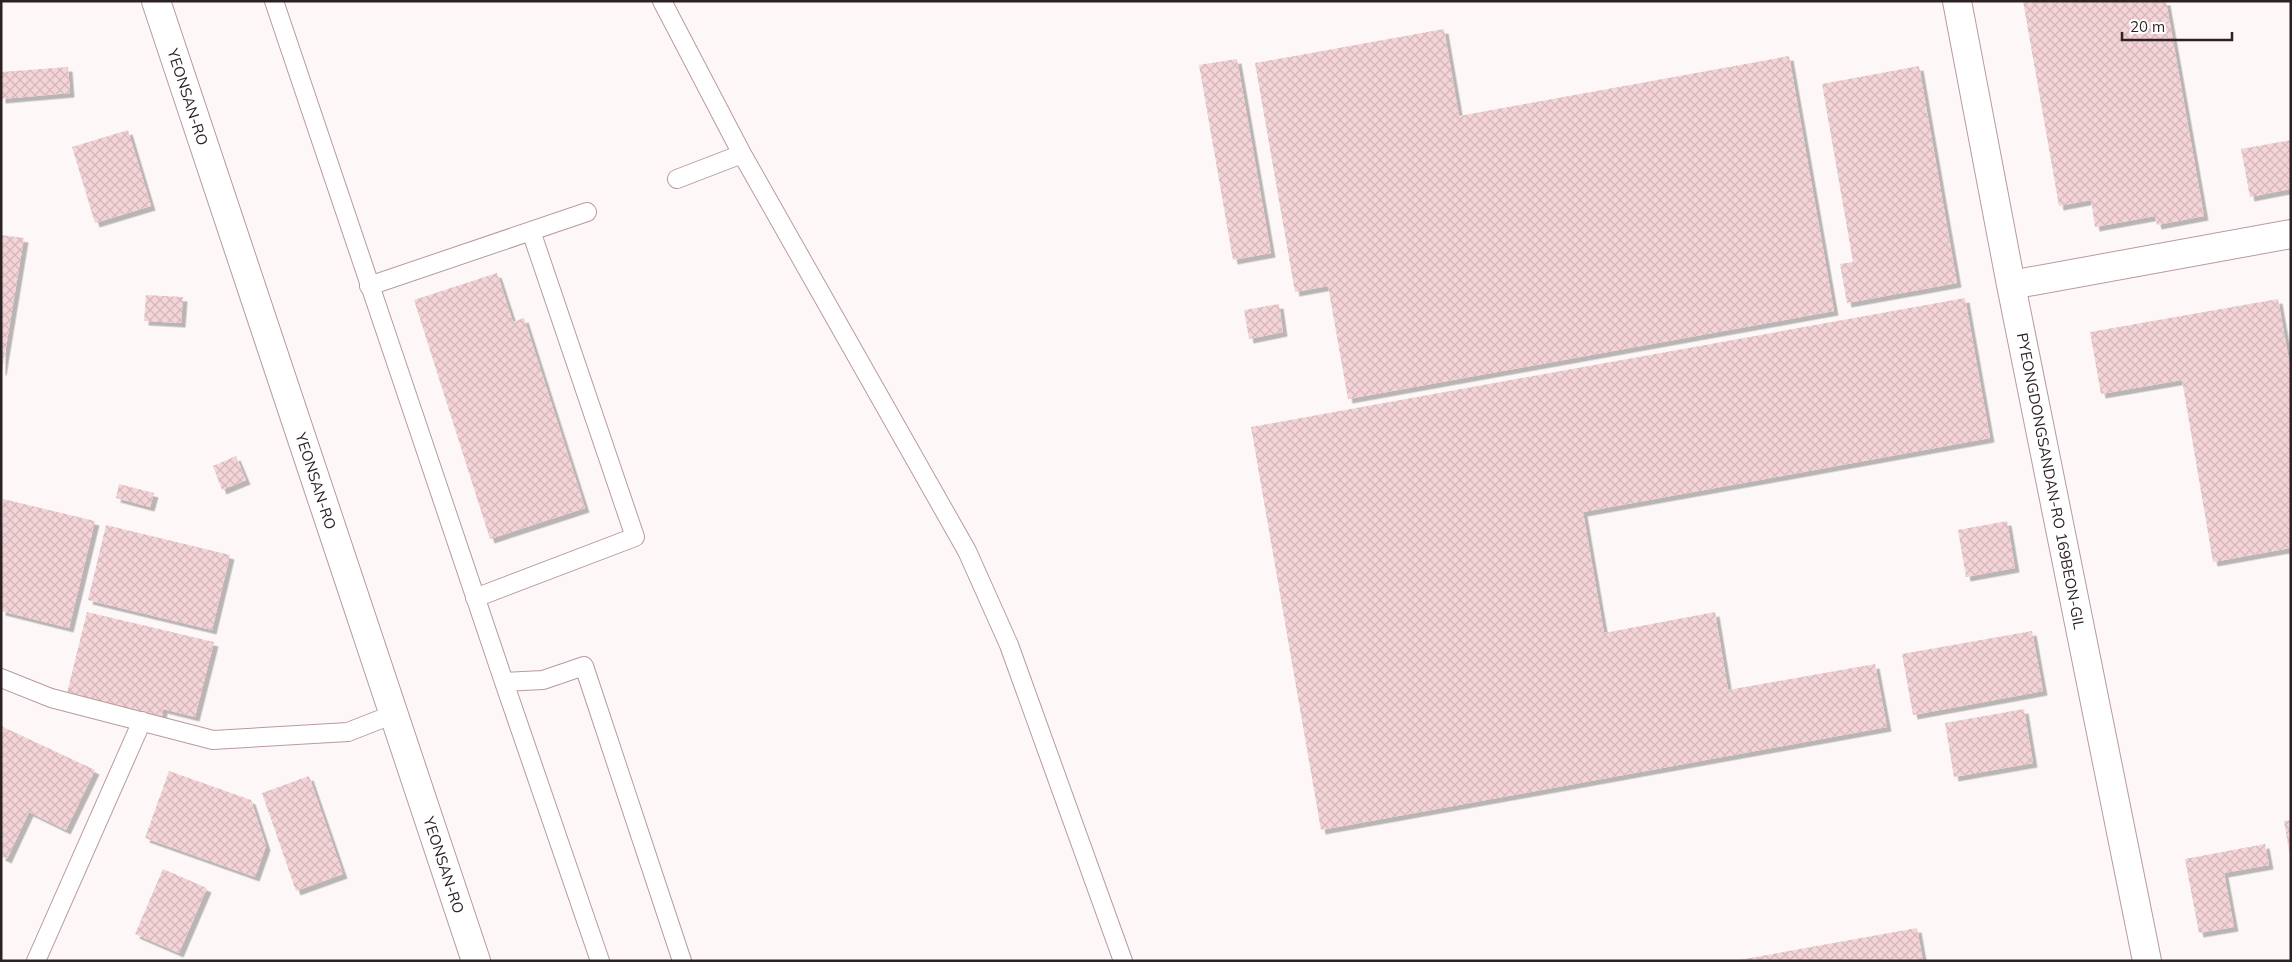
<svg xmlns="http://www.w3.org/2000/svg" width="2292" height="962" font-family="Mulish,sans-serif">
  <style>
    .building { fill: url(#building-cross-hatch); filter: url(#shadow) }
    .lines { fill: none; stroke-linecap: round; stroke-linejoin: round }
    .service-casing { stroke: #b99a9e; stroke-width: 20 }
    .minor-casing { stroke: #b99a9e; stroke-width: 30 }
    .secondary-casing { stroke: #b99a9e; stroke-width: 30 }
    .service { stroke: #fff; stroke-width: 18 }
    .minor { stroke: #fff; stroke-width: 28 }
    .secondary { stroke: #fff; stroke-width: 28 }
    .labels { text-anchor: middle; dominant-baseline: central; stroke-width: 5; stroke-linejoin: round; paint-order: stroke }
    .street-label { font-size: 15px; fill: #2d2223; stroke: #fff }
  </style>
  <defs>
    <pattern id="building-cross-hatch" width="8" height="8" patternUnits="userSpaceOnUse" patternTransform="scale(1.25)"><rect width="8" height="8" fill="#f5d4d8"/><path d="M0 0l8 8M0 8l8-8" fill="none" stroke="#d2b6b9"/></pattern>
    <filter id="shadow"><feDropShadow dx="4.5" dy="4.5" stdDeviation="0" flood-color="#0004"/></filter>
  </defs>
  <rect width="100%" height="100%" fill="#fef7f7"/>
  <!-- building -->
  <path class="building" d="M2023 1H2166L2204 216 2157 225 2155 216 2095 227 2091 200 2059 206Z
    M1444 29 1459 116 1789 56 1834 311 1348 399 1328 286 1295 292 1255 63Z
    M1237 59 1271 253 1233 260 1199 65Z
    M1919 66 1957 283 1847 303 1840 264 1853 262 1822 84Z
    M68 67 70 93 1 99V72Z
    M128 130 151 206 95 223 72 147Z
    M2291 140V189L2250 197 2241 149Z
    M1 235 24 238 2 371H1Z
    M497 273 513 322 524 318 585 508 490 539 414 300Z
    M146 295 183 297 181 323 144 321Z
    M1965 298 1990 438 1583 512 1604 633 1715 612 1728 690 1875 664 1887 727 1321 830 1251 427Z
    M2278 299 2291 372V548L2213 562 2182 380 2101 394 2090 332Z
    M1279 304 1283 332 1249 339 1244 310Z
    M236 456 246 480 222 490 213 466Z
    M119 484 154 493 150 507 116 498Z
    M3 499 95 521 69 628 1 611Z
    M2007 521 2015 568 1966 577 1958 530Z
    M106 525 230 555 212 630 88 600Z
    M87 612 214 642 195 717 163 709 162 716 67 693Z
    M2032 631 2043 691 1913 715 1902 654Z
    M2024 709 2033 763 1954 777 1945 723Z
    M1 726 95 770 66 830 29 812 7 859 1 856Z
    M169 771 251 800 266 846 255 877 145 838Z
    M309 776 343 874 296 891 262 793Z
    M2291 820V856H2290L2284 821Z
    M2265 844 2269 865 2224 873 2234 927 2199 933 2185 859Z
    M163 869 207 888 179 953 135 934Z
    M1917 928 1923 961H1739V960Z"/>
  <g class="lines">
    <defs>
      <path id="service" d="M274 1 504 682 600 961
        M662 1 742 154 967 551 1009 645 1123 961
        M677 179 742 154
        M369 286 587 212
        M475 598 635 537 531 231
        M1 678 51 698 213 740 348 732 394 714
        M504 682 543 680 584 666 682 961
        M36 961 142 721"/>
      <path id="minor" d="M1957 1 2011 285 2147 961
        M2011 285 2291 234"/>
      <path id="secondary" d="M156 1 476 961"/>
    </defs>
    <!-- service casing -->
    <use href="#service" class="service-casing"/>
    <!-- minor casing -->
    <use href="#minor" class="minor-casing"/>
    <!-- secondary casing -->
    <use href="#secondary" class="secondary-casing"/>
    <!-- service -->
    <use href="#service" class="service"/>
    <!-- minor -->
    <use href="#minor" class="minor"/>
    <!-- secondary -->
    <use href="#secondary" class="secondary"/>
  </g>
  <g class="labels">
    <!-- street labels -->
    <g class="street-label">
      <text transform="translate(188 97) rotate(72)">YEONSAN-RO</text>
      <text transform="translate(316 481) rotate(72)">YEONSAN-RO</text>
      <text transform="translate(2051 481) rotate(79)">PYEONGDONGSANDAN-RO 169BEON-GIL</text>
      <text transform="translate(444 865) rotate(72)">YEONSAN-RO</text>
    </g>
  </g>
  <!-- border -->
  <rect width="2292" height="962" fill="none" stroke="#2d2223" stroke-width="5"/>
  <!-- scale -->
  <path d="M2122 32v8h110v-8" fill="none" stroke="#2d2223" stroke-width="2.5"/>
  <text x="2130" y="32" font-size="15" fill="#2d2223" stroke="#ffffff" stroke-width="4" paint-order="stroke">20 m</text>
</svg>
